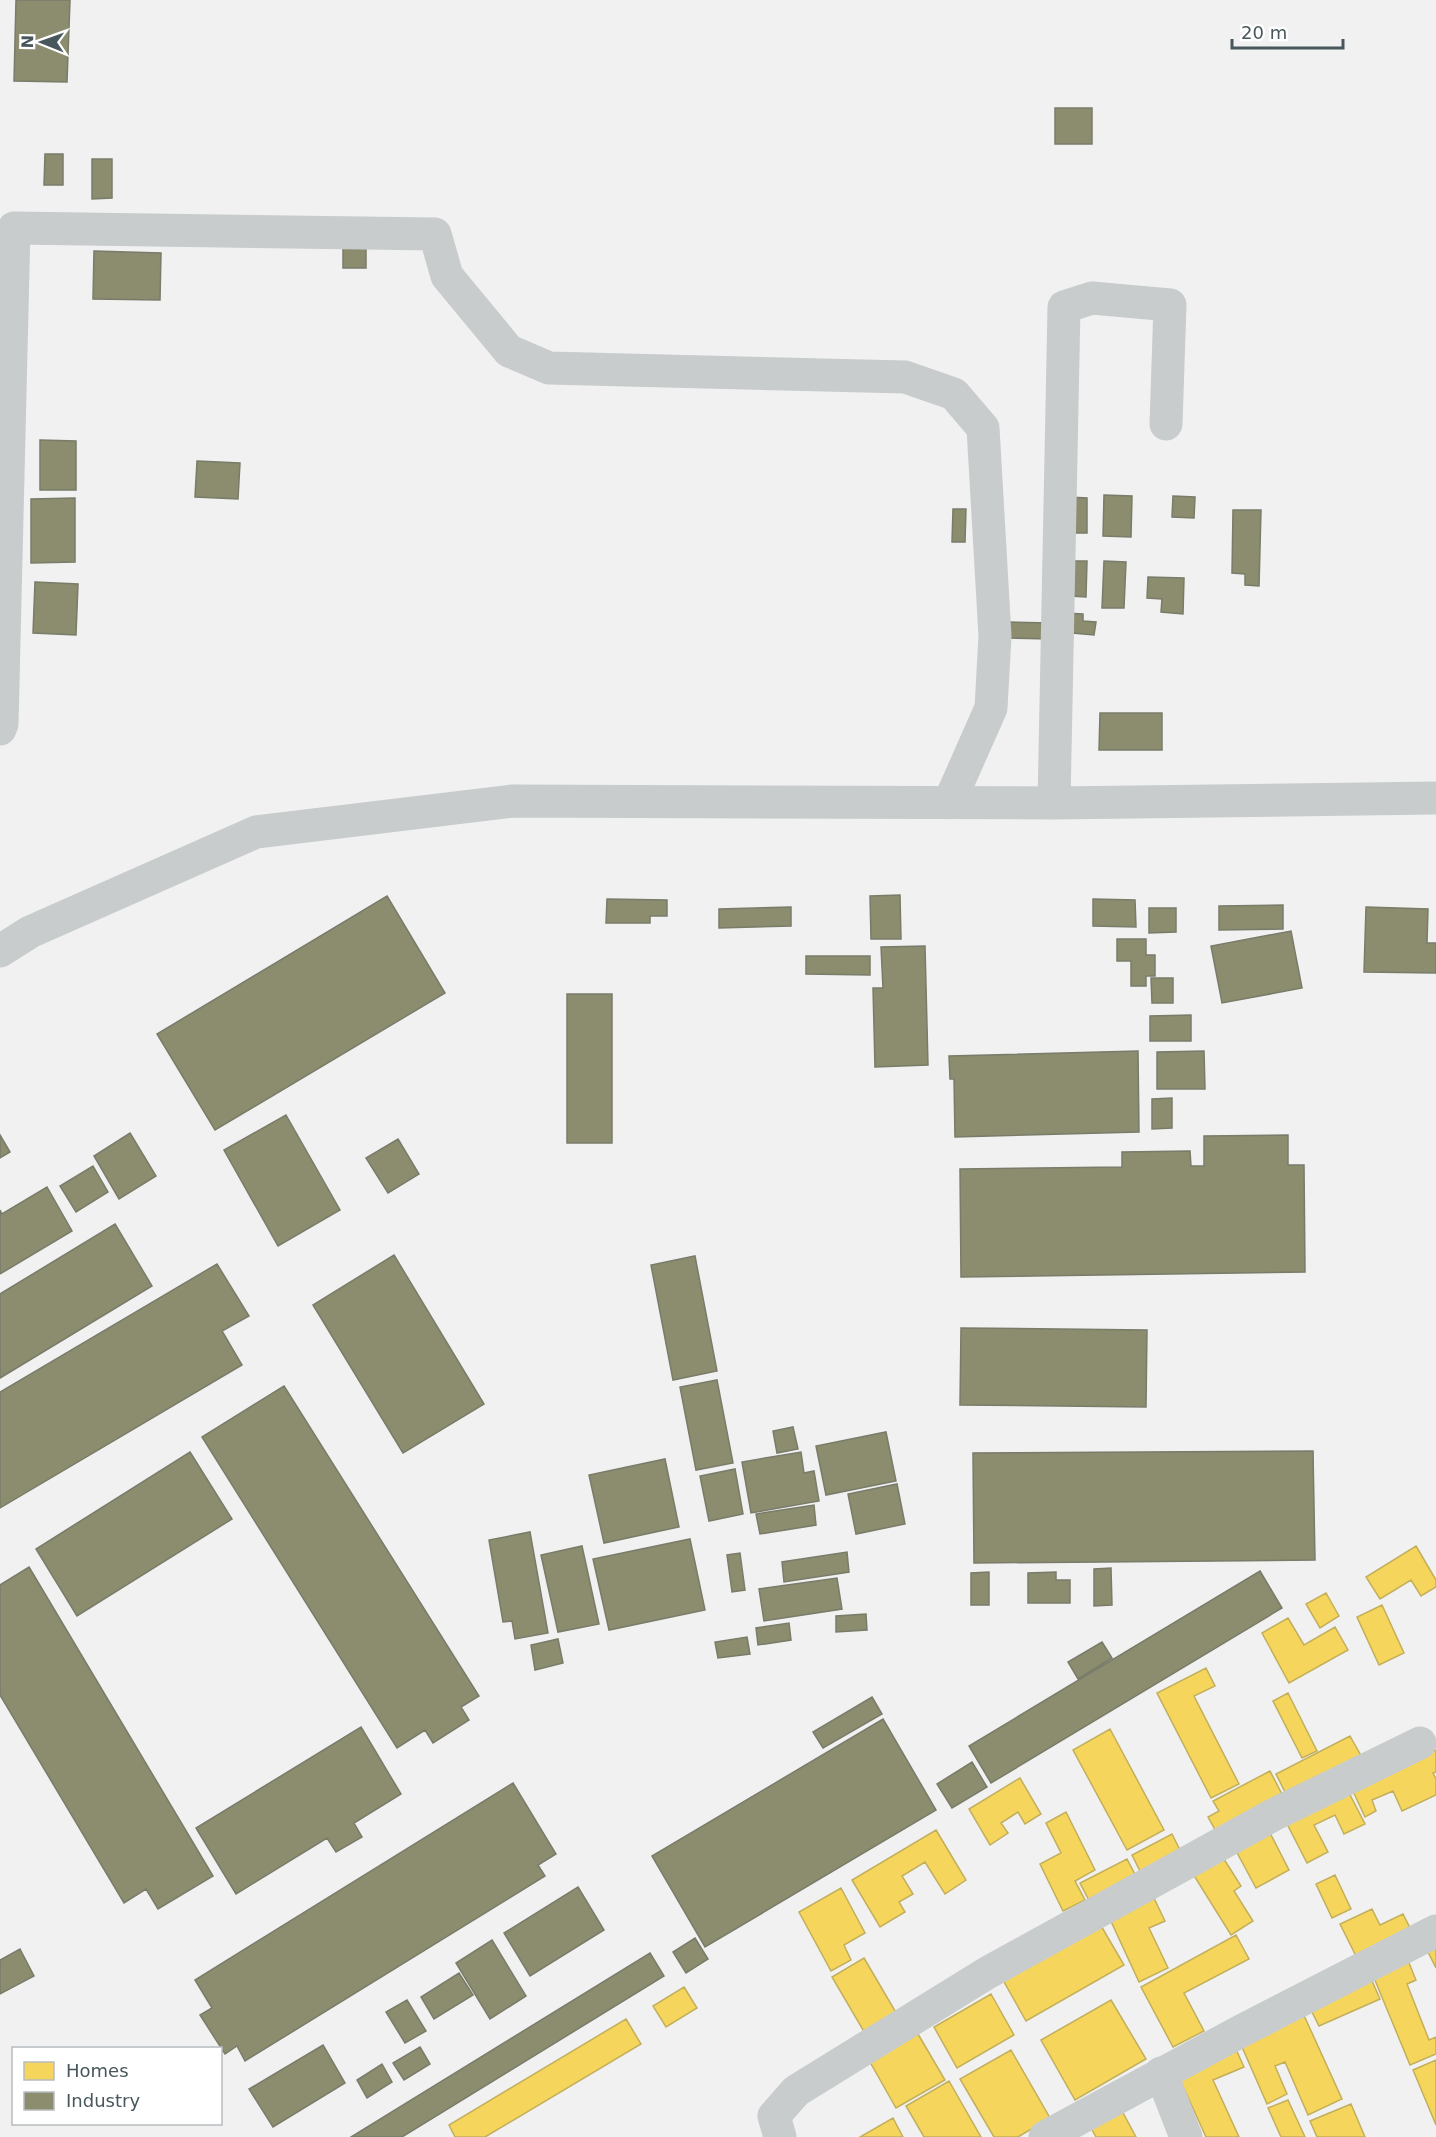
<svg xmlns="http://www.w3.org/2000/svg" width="1436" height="2137" font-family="'DejaVu Sans',sans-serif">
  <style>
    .homes { fill: #f6d55c; stroke: #c2af5c; stroke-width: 1.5 }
    .industry { fill: #8c8c6e; stroke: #787c69; stroke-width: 1.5 }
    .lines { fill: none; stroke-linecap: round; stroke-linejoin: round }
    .minor { stroke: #c8cccd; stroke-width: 33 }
  </style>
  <rect width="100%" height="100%" fill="#f1f1f1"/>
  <!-- homes -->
  <path class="homes" d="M1416 1546 1436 1580V1587L1421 1596 1411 1580 1380 1599 1366 1577Z
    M1326 1593 1339 1616 1320 1628 1306 1604Z
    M1382 1605 1404 1653 1379 1665 1357 1617Z
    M1288 1618 1304 1645 1335 1627 1348 1650 1289 1683 1262 1633Z
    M1206 1668 1215 1686 1194 1696 1239 1784 1211 1798 1157 1693Z
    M1288 1693 1317 1751 1302 1758 1273 1701Z
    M1110 1729 1164 1830 1127 1850 1073 1750Z
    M1350 1736 1364 1761 1289 1800 1276 1774Z
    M1436 1750V1772L1433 1773 1436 1779V1795L1402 1811 1393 1791 1372 1800 1376 1811 1365 1817 1351 1787Z
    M1270 1771 1285 1800 1218 1835 1208 1817 1219 1811 1213 1801Z
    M1020 1778 1041 1814 1025 1824 1018 1812 1001 1823 1008 1833 990 1845 969 1809Z
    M1345 1785 1365 1824 1344 1834 1335 1815 1314 1825 1328 1852 1307 1863 1283 1816Z
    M1066 1812 1095 1870 1075 1881 1085 1900 1063 1911 1040 1864 1061 1853 1046 1823Z
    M1268 1829 1289 1870 1256 1888 1234 1847Z
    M936 1830 966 1880 945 1894 925 1862 902 1876 913 1894 899 1902 905 1912 880 1927 852 1880Z
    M1172 1834 1184 1858 1144 1879 1132 1855Z
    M1222 1856 1241 1886 1234 1891 1253 1921 1231 1935 1193 1874Z
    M1127 1859 1139 1882 1092 1906 1080 1883Z
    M1335 1875 1351 1909 1332 1918 1316 1884Z
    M841 1888 865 1933 844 1945 851 1960 831 1971 799 1912Z
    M1153 1896 1165 1921 1149 1928 1168 1968 1139 1982 1109 1917Z
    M1372 1909 1380 1925 1403 1914 1411 1930 1356 1956 1340 1924Z
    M1100 1924 1124 1965 1026 2021 1003 1980Z
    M1236 1935 1249 1959 1184 1993 1204 2031 1173 2047 1141 1987Z
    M1436 1943V1968L1426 1948Z
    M864 1958 898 2016 866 2035 832 1977Z
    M1407 1958 1416 1980 1407 1984 1429 2040 1436 2037V2054L1410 2065 1372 1973Z
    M1369 1974 1380 1999 1319 2026 1307 2002Z
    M684 1987 697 2008 666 2027 653 2006Z
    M991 1994 1014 2035 957 2068 934 2027Z
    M1111 2000 1146 2059 1075 2100 1041 2040Z
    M1302 2011 1342 2099 1308 2115 1285 2062 1275 2066 1287 2094 1267 2104 1239 2040Z
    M626 2019 641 2044 485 2137H455L449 2125Z
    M918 2034 945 2080 896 2108 870 2062Z
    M1235 2047 1244 2067 1213 2080 1239 2137H1206L1177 2073Z
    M1011 2050 1050 2118 1018 2137H994L960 2079Z
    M1436 2060V2125L1413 2070Z
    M949 2081 981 2137H924L906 2106Z
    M1288 2100 1305 2137H1281L1268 2108Z
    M1351 2104 1365 2137H1317L1310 2121Z
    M1121 2109 1136 2137H1096L1090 2126Z
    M893 2118 903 2137H860Z"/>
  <!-- industry -->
  <path class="industry" d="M16 0H70L67 82 14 81Z
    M1055 108H1092V144H1055Z
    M45 154H63V185H44Z
    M92 159H112V198L92 199Z
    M343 246H366V268H343Z
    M94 251 161 253 160 300 93 299Z
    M40 440 76 441V490H40Z
    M197 461 240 463 238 499 195 497Z
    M1104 495 1132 496 1131 537 1103 536Z
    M1173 496 1195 497 1194 518 1172 517Z
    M1068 497 1087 498V533H1068Z
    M75 498V562L31 563V499Z
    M953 509H966L965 542H952Z
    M1233 510H1261L1259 586 1245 585V574L1232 573Z
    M1071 561H1087L1086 597 1070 596Z
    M1104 561 1126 562 1124 608H1102Z
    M1148 577 1184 578 1183 614 1161 612 1162 599 1147 598Z
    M35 582 78 584 76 635 33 633Z
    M1063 613 1083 614V621L1096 622 1094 635 1061 632Z
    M1007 622 1050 623V639L1007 638Z
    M1100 713H1162V750H1099Z
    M900 895 901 939H871L870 896Z
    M387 896 445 993 215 1130 157 1034Z
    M607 899 667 900V916H650V923H606Z
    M1093 899 1135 900 1136 927 1093 926Z
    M1283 905V929L1219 930V906Z
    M791 907V926L719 928V909Z
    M1366 907 1428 909 1427 943H1436V973L1364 972Z
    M1149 908H1176V932L1149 933Z
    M1291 931 1302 988 1222 1003 1211 946Z
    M1117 939H1146V955H1155V976H1146V986H1131V961H1117Z
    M925 946 928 1065 875 1067 873 988H883L881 947Z
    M806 956H870V975L806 974Z
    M1151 978H1173V1003H1152Z
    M567 994H612V1143H567Z
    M1191 1015V1041H1150V1016Z
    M1138 1051 1139 1132 955 1137 954 1079H950L949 1056Z
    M1204 1051 1205 1089H1157V1052Z
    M1172 1098V1128L1152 1129V1099Z
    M286 1115 340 1210 278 1246 224 1150Z
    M130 1133 156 1176 119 1199 94 1156Z
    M0 1135 10 1152 0 1158Z
    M1288 1135V1165H1304L1305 1272 961 1277 960 1169 1122 1167V1152L1190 1151 1191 1166H1204V1136Z
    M398 1139 419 1174 388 1193 366 1158Z
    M93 1166 108 1192 76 1212 60 1186Z
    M47 1187 72 1231 0 1274V1210L2 1214Z
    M115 1224 152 1286 0 1378V1294Z
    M394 1255 484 1404 403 1453 313 1305Z
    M695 1256 717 1371 673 1380 651 1265Z
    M217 1264 249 1316 222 1331 242 1365 0 1508V1392Z
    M961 1328 1147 1330 1146 1407 960 1405Z
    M717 1380 733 1463 696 1470 680 1387Z
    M284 1386 479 1696 461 1707 469 1720 433 1743 425 1730 397 1748 202 1437Z
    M793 1427 798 1449 777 1453 773 1431Z
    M886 1432 896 1481 826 1495 816 1446Z
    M1313 1451 1315 1560 974 1563 973 1453Z
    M190 1452 232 1519 77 1616 36 1549Z
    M801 1452 804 1473 814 1471 819 1501 751 1513 742 1462Z
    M665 1459 679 1527 604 1543 589 1475Z
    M735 1469 743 1514 709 1521 700 1476Z
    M897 1484 905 1524 856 1534 848 1494Z
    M814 1505 816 1525 760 1534 756 1514Z
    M530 1532 548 1633 515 1639 512 1621 503 1622 489 1540Z
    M690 1539 705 1610 609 1630 593 1559Z
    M582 1546 599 1624 558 1632 541 1555Z
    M847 1552 849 1572 784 1582 782 1562Z
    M740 1553 745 1590 732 1592 727 1555Z
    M29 1567 213 1876 158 1909 146 1889 124 1903 0 1695V1585Z
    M1111 1568 1112 1605 1094 1606V1569Z
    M1260 1571 1282 1608 991 1783 969 1746Z
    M989 1572V1605H971V1573Z
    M1056 1572V1580H1070V1603H1028V1573Z
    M837 1578 842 1609 764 1621 759 1589Z
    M866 1614 867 1630 836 1632V1616Z
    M789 1623 791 1640 758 1645 756 1628Z
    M747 1637 750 1654 718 1658 715 1642Z
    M558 1639 563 1663 535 1670 531 1645Z
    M1102 1642 1112 1658 1078 1679 1068 1662Z
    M872 1697 882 1714 823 1748 813 1732Z
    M883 1719 936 1810 705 1947 652 1856Z
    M361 1727 401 1794 354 1823 362 1837 336 1852 327 1838 236 1894 196 1828Z
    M972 1762 987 1787 952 1808 937 1784Z
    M513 1783 556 1854 538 1865 545 1876 245 2061 237 2046 225 2054 200 2015 212 2008 195 1980Z
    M578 1887 604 1930 530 1976 504 1933Z
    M695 1938 708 1959 686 1973 673 1952Z
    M492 1940 526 1996 490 2019 456 1963Z
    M20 1949 34 1976 0 1994V1960Z
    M650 1953 664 1976 402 2137H351Z
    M459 1973 473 1995 434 2019 421 1997Z
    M407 2000 426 2031 405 2043 386 2012Z
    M323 2045 345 2083 273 2127 249 2089Z
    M420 2047 430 2064 404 2080 393 2063Z
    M382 2064 392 2082 367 2098 357 2080Z"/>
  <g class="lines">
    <!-- minor -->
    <path class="minor" d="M0 729 2 724 14 228 435 234 447 276 509 351 549 368 905 377 954 394 983 428 995 636 991 708 949 803
      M1054 803 1064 307 1092 298 1170 305 1166 424
      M0 951 30 932 256 832 513 801 1054 803 1436 798
      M1161 2073 1186 2137
      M780 2137 774 2116 796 2091 987 1973 1273 1815 1420 1743
      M1045 2137 1243 2030 1436 1931"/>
  </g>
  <!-- legend -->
  <rect x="12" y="2047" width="210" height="78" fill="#ffffff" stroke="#b6bcbe" stroke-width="1.5"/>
  <rect x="24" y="2062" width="30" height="18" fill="#f6d55c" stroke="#b6bcbe" stroke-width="1.5"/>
  <text x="66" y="2077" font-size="18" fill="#48575c">Homes</text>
  <rect x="24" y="2092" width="30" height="18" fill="#8c8c6e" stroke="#b6bcbe" stroke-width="1.5"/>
  <text x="66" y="2107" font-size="18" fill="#48575c">Industry</text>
  <!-- north arrow -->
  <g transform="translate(42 42) rotate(271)" stroke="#ffffff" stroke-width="4.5" paint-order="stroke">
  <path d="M0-4.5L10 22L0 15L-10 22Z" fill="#48575c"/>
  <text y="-9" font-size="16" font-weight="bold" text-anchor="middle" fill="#48575c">N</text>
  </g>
  <!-- scale -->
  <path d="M1232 39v9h111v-9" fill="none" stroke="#48575c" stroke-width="3"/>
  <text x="1241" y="39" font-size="18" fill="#48575c" stroke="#ffffff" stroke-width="4.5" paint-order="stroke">20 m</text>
</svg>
